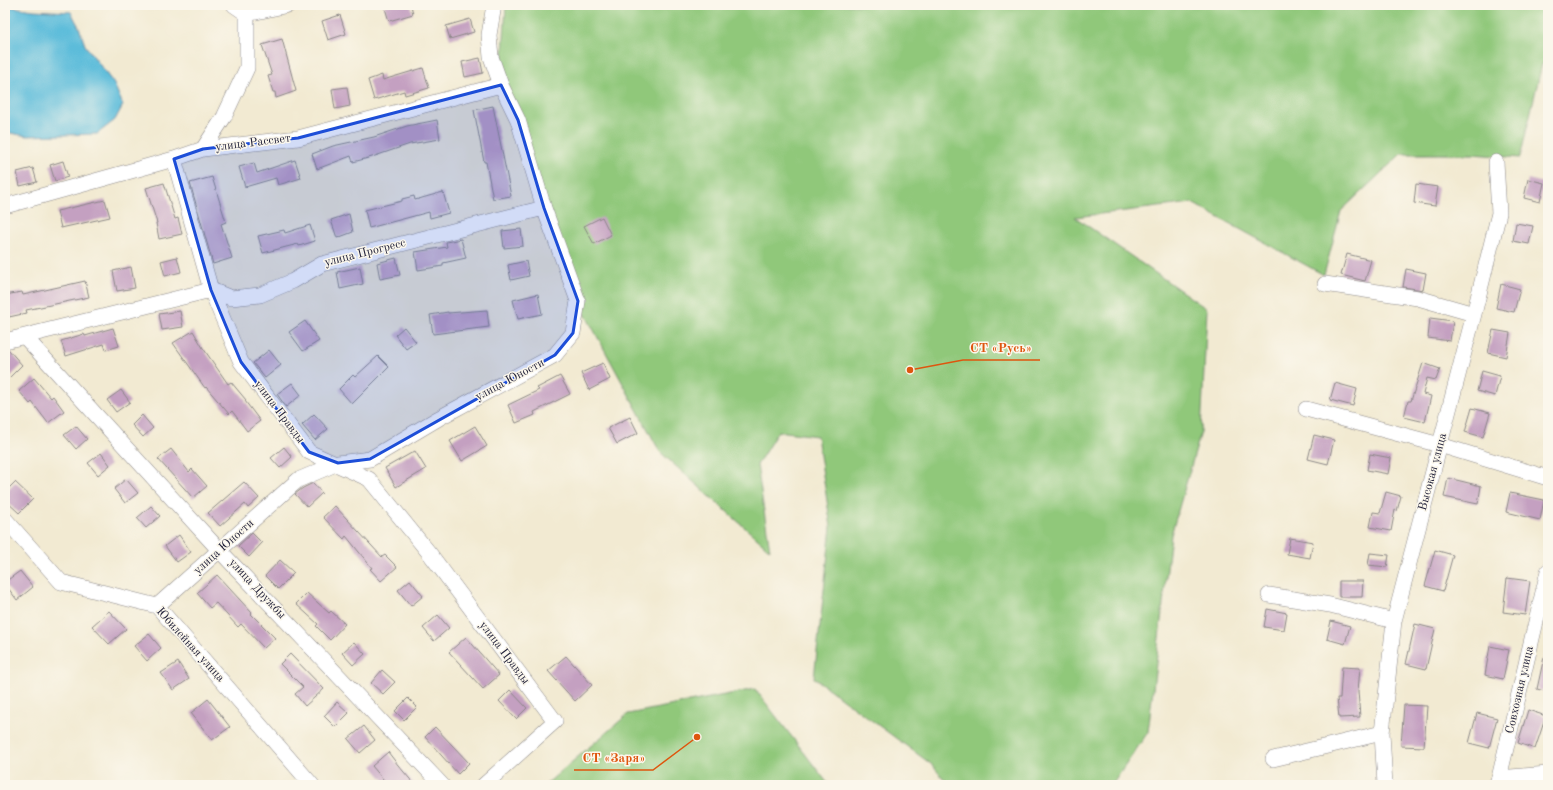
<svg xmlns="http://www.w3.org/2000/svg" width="1553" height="790" font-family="'Old Standard TT',serif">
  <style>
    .green { fill: #90c87a; stroke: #59755a }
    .water { fill: #5cbcda; stroke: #3f6f8a }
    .building { fill: #c4a0c1 }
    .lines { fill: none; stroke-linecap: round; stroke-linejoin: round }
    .minor-casing { stroke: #8a8686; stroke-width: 16 }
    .minor { stroke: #fff; stroke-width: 15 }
    .marked { fill: #1d4ed8; fill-opacity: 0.2; stroke: #1d4ed8; stroke-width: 3; stroke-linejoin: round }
    .labels { text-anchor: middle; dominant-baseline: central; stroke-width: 3; stroke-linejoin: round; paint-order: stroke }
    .street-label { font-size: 12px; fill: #22223b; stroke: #fbf7ec }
    .leader { fill: none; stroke: #de560e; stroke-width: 1.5 }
    .callout-dot { fill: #de560e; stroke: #fbf7ec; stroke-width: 1.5 }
    .callout-label { font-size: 13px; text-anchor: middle; font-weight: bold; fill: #de560e; stroke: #fbf7ec; stroke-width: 3; stroke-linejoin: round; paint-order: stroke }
  </style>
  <rect width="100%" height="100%" fill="#fbf7ec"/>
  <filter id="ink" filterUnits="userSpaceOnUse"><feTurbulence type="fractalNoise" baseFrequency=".025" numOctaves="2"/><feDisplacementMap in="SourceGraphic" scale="8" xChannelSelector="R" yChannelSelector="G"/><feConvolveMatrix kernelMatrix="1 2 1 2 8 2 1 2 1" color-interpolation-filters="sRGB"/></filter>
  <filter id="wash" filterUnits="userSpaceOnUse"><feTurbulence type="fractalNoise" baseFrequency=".012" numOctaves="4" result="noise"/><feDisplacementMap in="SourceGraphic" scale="16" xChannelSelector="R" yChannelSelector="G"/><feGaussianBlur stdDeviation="0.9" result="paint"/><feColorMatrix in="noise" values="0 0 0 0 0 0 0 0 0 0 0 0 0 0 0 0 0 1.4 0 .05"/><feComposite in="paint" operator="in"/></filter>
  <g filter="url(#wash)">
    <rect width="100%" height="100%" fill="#f2ead2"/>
    <!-- green -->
    <path class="green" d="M506 5H1548V64H1542L1520 158 1473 154H1401L1341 211 1324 275 1192 203 1075 217 1207 309 1201 432 1171 535 1148 732 1112 785H949L931 764 814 678 831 527 817 436 778 431 757 465 770 550 660 452 578 301 501 85Z
      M755 689 829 785H545L628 714Z"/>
    <!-- water -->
    <path class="water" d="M5 6 34 10 71 12 79 27 85 45 114 84 123 105 115 120 97 134 27 136 5 132Z"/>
    <g id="blocks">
      <!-- building -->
      <path class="building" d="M384 5H411L413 14 389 21Z
        M340 15 346 34 328 40 322 21Z
        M470 19 474 32 450 39 446 26Z
        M282 39 296 91 276 98 275 92H273L268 76 272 75 262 45Z
        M480 58 483 73 465 77 462 62Z
        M423 68 429 88 405 95 404 91 374 100 368 80 382 75 383 80Z
        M347 87 350 106 335 109 332 89Z
        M493 106 511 196 493 199 486 162H484L474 110Z
        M437 120 440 139 410 144 372 157 353 162 351 156 317 169 312 154 333 146 374 137 407 126Z
        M295 160 301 178 278 185 276 178 245 187 239 167 254 163 257 173Z
        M63 161 68 177 55 181 50 165Z
        M33 168 37 182 20 186 17 172Z
        M212 177 226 222 221 224 232 258 213 264 190 183Z
        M1528 179 1544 183 1540 202 1524 198Z
        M164 183 175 219 178 218 182 234 159 239 156 223H157L146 188Z
        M1416 184 1438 187 1435 206 1414 203Z
        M443 192 449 213 430 218 429 212 369 228 365 210 402 201V199L414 196 415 200Z
        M105 200 110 217 61 228 57 211Z
        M349 214 353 232 337 238 331 220Z
        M602 217 611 235 594 244 584 226Z
        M1516 223 1533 226 1529 244 1513 241Z
        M310 225 315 241 299 246 298 244 263 253 258 236 284 230 285 233Z
        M521 229 523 246 504 248 502 231Z
        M461 239 466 258 443 263V266L418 270 415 252 447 247 446 242Z
        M1347 254 1371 260 1365 281 1341 275Z
        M177 257 181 272 165 276 161 261Z
        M396 258 400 275 380 279 377 263Z
        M526 261 529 276 511 280 508 265Z
        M131 267 135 288 117 291 113 271Z
        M360 267 363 284 340 289 337 272Z
        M1406 269 1426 273 1423 290 1403 287Z
        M85 281 89 297 26 310 27 313 9 317 5 295 22 292 23 295Z
        M1501 284 1520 289 1514 312 1496 308Z
        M538 294 542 314 518 319 513 300Z
        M487 310 489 327 433 334 430 315 448 312V313Z
        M180 311 183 327 162 330 159 314Z
        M1430 318 1453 321 1450 341 1428 338Z
        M305 321 319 341 303 351 289 332Z
        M404 327 416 342 406 349 395 335Z
        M113 328 119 346 106 350 104 344 66 356 61 341 84 334 85 336Z
        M1493 330 1510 333 1506 357 1488 353Z
        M193 331 203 348 228 384 231 382 246 400 245 401 260 421 247 431 232 411 229 414 206 387 205 388 173 343Z
        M8 349 22 365 10 377 5 372V350Z
        M269 350 281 365 265 378 253 363Z
        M378 356 389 367 352 404 339 389 353 375 355 377Z
        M603 363 610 379 589 390 581 373Z
        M1423 363 1440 369 1436 380 1427 378 1423 394 1431 396 1425 422 1404 417 1408 401H1411Z
        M1482 371 1500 376 1495 396 1477 391Z
        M560 376 570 394 534 412 535 415 516 423 508 405 539 390 537 388Z
        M34 378 51 398 53 396 64 411 48 423 32 402 30 404 19 391Z
        M292 383 301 395 286 407 277 394Z
        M1335 383 1357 389 1353 406 1330 400Z
        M121 390 130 402 116 412 107 400Z
        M1472 408 1490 413 1483 437 1465 432Z
        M314 414 328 429 315 440 302 425Z
        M142 415 153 428 143 437 132 425Z
        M630 417 638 433 617 444 608 428Z
        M76 426 87 439 76 449 64 435Z
        M475 426 487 446 462 461 450 441Z
        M1314 435 1334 440 1328 464 1308 459Z
        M284 447 292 457 280 468 271 458Z
        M171 449 189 472 192 469 207 486 193 498 158 459Z
        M415 451 426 469 396 487 385 468Z
        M101 453 110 465 98 475 88 463Z
        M1370 454 1391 458 1388 474 1367 470Z
        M1448 478 1481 486 1478 504 1444 497Z
        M126 479 138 493 125 503 114 489Z
        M15 482 33 499 19 513 5 500V492Z
        M244 482 259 498 248 508 245 504 220 526 208 513Z
        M313 483 322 493 307 507 295 494 303 488Z
        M1386 492 1401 496 1397 511 1395 510 1391 531 1370 527 1373 512 1380 513Z
        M1510 493 1544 500 1540 520 1506 512Z
        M151 506 160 516 146 528 137 518Z
        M335 506 382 557 385 555 397 567 381 581 370 569 372 568 346 536 344 539 323 517Z
        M252 533 262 543 249 557 238 546Z
        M179 535 191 552 177 562 165 546Z
        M1290 538 1313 542 1310 558 1287 554Z
        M1435 550 1453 555 1443 591 1425 586Z
        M1370 553 1389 555 1387 567 1368 565Z
        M280 560 294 573 278 589 265 576Z
        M20 571 33 587 17 600 5 584V582Z
        M217 575 252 613 251 614 275 638 264 648 241 624 238 627 216 603 210 608 197 593Z
        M1507 578 1530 581 1525 615 1503 612Z
        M410 580 423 596 411 606 398 590Z
        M1339 581H1363L1362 597H1339Z
        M307 593 329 613 331 611 345 624 330 640 316 626 318 624 296 604Z
        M1267 609 1287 613 1284 630 1264 627Z
        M109 611 126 629 109 644 92 626Z
        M438 615 449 628 434 641 423 628Z
        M1331 621 1350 626 1345 644 1327 639Z
        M1415 624 1435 629 1426 669 1406 664Z
        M149 634 161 648 147 661 134 646Z
        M466 637 499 675 483 689 449 652Z
        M354 642 365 654 353 665 342 653Z
        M1490 646 1509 650 1503 679 1485 675Z
        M290 654 324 689 305 706 295 694 303 687 280 664Z
        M566 656 592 685 575 701 548 671Z
        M1544 657 1548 658V692L1537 689Z
        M178 662 189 679 173 690 161 673Z
        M1342 667 1360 668 1358 691 1360 717 1339 718 1337 698H1340Z
        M382 670 395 682 383 694 371 683Z
        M510 690 527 708 516 719 499 701Z
        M408 698 417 707 404 720 395 711Z
        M208 699 230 727 212 740 191 713Z
        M337 702 349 713 335 727 324 716Z
        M1404 705 1427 706 1424 747 1401 746Z
        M1528 710 1546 716 1535 749 1518 743Z
        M1477 713 1497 718 1489 748 1469 743Z
        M364 726 375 740 360 753 348 739Z
        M435 727 469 763 458 774 425 737Z
        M388 752 398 765 415 785H388L372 766Z"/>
    </g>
  </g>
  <g filter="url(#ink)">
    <use href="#blocks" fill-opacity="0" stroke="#8a8686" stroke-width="1"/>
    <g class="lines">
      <defs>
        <path id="minor" d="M247 14 288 5
          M203 149 224 117 247 68V14L234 5
          M174 159 211 290 241 362 309 452 369 479 430 554 555 721 484 785
          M5 206 174 159 203 149 298 138 501 85
          M1325 284 1418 298 1474 314
          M25 337 220 551 442 785
          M5 341 211 290 231 298 260 295 293 281 322 264 544 208
          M1306 409 1440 445 1548 478
          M5 519 61 582 157 606 312 785
          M1269 595 1330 605 1394 621
          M157 606 298 480 338 463 370 459 439 418 555 355 573 333 578 301 544 208 518 120 501 85 491 57 489 35 494 5
          M1273 759 1382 733
          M1499 778 1548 774
          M1385 785 1382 733 1394 621 1474 314 1499 213 1496 162
          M1496 785 1499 778 1548 571"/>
      </defs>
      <!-- minor casing -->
      <use href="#minor" class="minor-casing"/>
      <!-- minor -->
      <use href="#minor" class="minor"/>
    </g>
  </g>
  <!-- marked area -->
  <path class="marked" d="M501 85 518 120 544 208 578 301 573 333 555 355 370 459 338 463 309 452 241 362 211 290 174 159 203 149 298 138Z"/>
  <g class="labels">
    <!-- street labels -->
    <g class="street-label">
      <text transform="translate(253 143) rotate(-7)">улица Рассвет</text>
      <text transform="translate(365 253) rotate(-14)">улица Прогресс</text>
      <text transform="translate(510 380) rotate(-28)">улица Юности</text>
      <text transform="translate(279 412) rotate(53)">улица Правды</text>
      <text transform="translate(1433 472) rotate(-75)">Высокая улица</text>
      <text transform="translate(224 547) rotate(-42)">улица Юности</text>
      <text transform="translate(257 589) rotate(47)">улица Дружбы</text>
      <text transform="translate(190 645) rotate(48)">Юбилейная улица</text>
      <text transform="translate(504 653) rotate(53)">улица Правды</text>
      <text transform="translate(1520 690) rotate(-77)">Совхозная улица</text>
    </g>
  </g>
  <!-- callouts -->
  <path class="leader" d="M910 370L963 360H1040M697 737L653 770H574"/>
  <g class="callout-dot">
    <circle cx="910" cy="370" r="4"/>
    <circle cx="697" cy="737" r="4"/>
  </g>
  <g class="callout-label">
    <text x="1001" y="352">СТ «Русь»</text>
    <text x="614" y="762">СТ «Заря»</text>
  </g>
  <!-- margin -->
  <rect width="1553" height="790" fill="none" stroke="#fbf7ec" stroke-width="20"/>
</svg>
